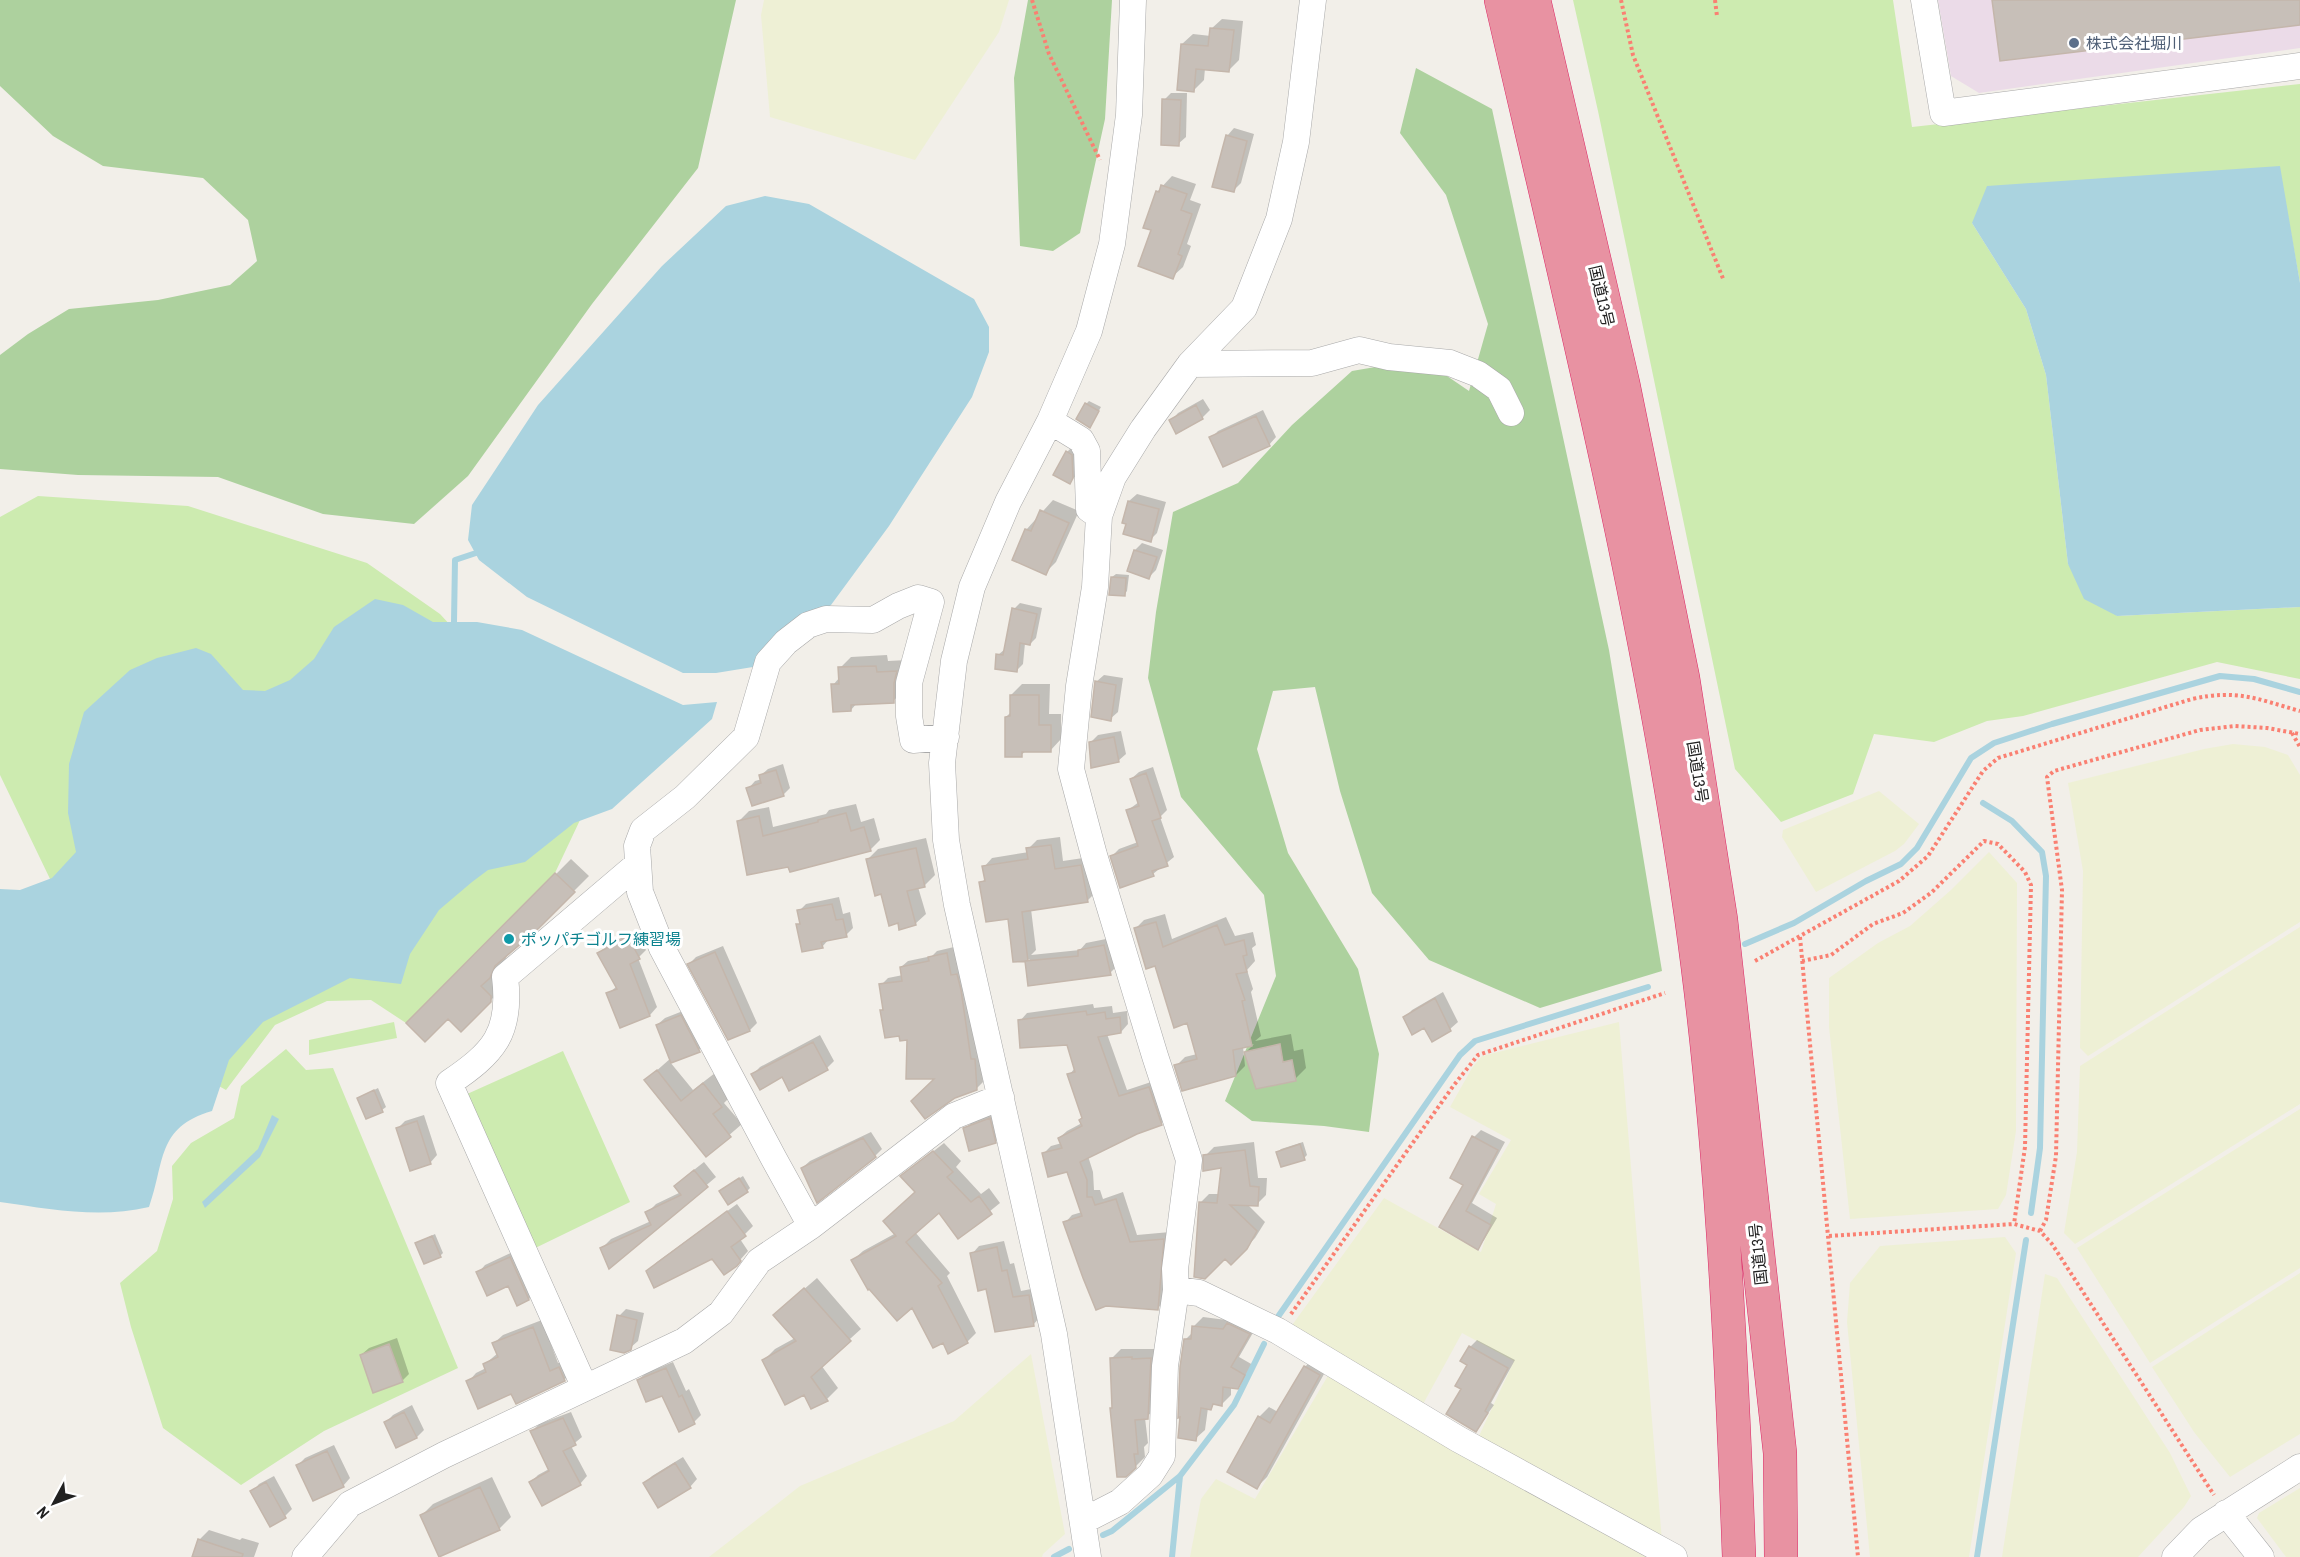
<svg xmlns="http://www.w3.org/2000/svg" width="2300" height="1557" viewBox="0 0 2300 1557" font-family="'Archivo Narrow','Noto Sans JP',sans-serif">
<rect width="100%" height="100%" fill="#f2efe9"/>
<path fill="#ebdbe8" d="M1938,0H2300V48L1979,93L1951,76Z"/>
<path fill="#eef0d5" d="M764,0H1009L999,32L915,160L770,117L761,15Z
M2233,744L2265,747L2288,755L2300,775V922L2088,1056L2080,1048L2083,871L2068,783L2204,749Z
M1879,791L1919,824L1904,844L1895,851L1816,892L1782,837L1783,830Z
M1989,852L2017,883L2016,1131L2006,1195L1998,1209L1850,1219L1829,1027V978L1878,943L1910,926L1951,890Z
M2300,927V1104L2075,1244L2064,1233L2077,1152L2080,1066Z
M1619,1022L1662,1541L1479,1436L1514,1361L1462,1333L1422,1406L1290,1328L1384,1198L1481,1252L1496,1204L1479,1194L1511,1140L1450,1107L1472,1068L1482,1056Z
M2300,1109V1268L2150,1363L2077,1248Z
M2005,1237L2016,1253L1969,1557H1870L1847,1322L1850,1283L1880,1246Z
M2300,1273V1434L2230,1477L2194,1432L2152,1367Z
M2045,1274L2057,1278L2170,1453L2191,1496L2184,1507L2138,1557H2002Z
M1031,1354L1065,1534L1043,1554L1042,1557H709L800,1486L954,1421Z
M1329,1374L1649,1557H1190L1201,1499L1216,1479L1255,1499Z
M2300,1488V1557H2286L2257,1518L2259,1513Z"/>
<path fill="#cdebb0" d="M1573,0H1893L1912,127L2300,84V283L2279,167L1972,223L2026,309L2046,375L2068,564L2117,616L2300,607V679L2217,662L2023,716L1987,721L1934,742L1874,734L1853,794L1781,822L1735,769L1598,111Z
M38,496L188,506L367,563L440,614L597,784L555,873L406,1023L371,1000L327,1001L275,1025L226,1090L188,1069L77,935L0,775V517Z
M394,1022L397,1038L309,1055V1040Z
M286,1049L306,1070L333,1068L458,1368L324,1431L241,1485L163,1428L131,1327L120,1283L157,1251L173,1199L172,1166L191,1143L234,1118L241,1086Z
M563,1051L630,1202L525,1253L456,1099Z"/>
<path fill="#add19e" d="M0,0H736L698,168L592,304L468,476L414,524L323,514L218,477L78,475L0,469V355L28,334L69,309L158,300L230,285L257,261L248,220L203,178L103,166L53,136L0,86Z
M1028,0H1112L1105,119L1080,233L1053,251L1020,246L1014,78Z
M1416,68L1492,109L1609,650L1662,971L1540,1008L1429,960L1372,893L1340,791L1315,687L1273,691L1257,749L1288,853L1358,969L1379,1054L1369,1132L1324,1126L1252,1121L1225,1101L1276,976L1264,895L1181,797L1148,678L1156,612L1173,512L1238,483L1292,425L1352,371L1422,359L1469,391L1488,324L1446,195L1400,133Z"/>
<path fill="#aad3df" d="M2280,166L2300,283V607L2117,616L2084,599L2068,564L2046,375L2026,309L1972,223L1987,186Z
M765,196L809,204L974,299L989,327V352L972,397L889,526L831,605L793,634L759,666L716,673H683L527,597L479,560L468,540L472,505L538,405L662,266L726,206Z
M375,599L403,605L433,622H477L522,630L683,705L717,702L712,719L612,809L574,823L525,862L488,870L472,882L439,910L410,954L401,984L350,978L263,1022L229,1060L212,1111C156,1127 165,1163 149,1207C99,1219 50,1209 0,1202V889L20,890L52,878L76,852L68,813L69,764L84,712L130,670L157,658L196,648L211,654L243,690L265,691L290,680L314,659L334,627Z
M272,1115L279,1119L260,1157L205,1208L202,1202L258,1149Z"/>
<path fill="#0003" d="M1222,19L1243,21L1239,60L1229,70L1205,68L1204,80L1194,90L1182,44L1193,34L1211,36V29Z
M1171,93H1187L1186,137L1178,144L1164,100Z
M1234,128L1254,134L1241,183L1233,191L1227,136Z
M1172,176L1196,184L1190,200L1201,204L1187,244L1191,246L1183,267L1172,277L1153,230L1157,192Z
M1203,399L1210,410L1202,418L1177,432L1171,421L1178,413Z
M1089,401L1101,407L1090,426L1086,404Z
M1263,410L1276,437L1269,445L1211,438L1218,431Z
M1074,445L1077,475L1069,482L1067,452Z
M1137,494L1166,502L1157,533L1150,540L1129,501Z
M1053,500L1079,511L1056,562L1045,573L1026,530Z
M1142,543L1163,550L1156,570L1149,577L1135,550Z
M1116,574L1129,575L1127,591L1124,595L1112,577Z
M1020,603L1042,608L1036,638L1030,644L1025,643L1023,664L1017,670L998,655L1005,649L1014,609Z
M887,655L888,661L907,660L905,690L893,701L857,703L851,710L833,685L840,677V668L851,657Z
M1104,675L1123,678L1118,712L1110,719L1096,682Z
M1022,684H1050L1049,714H1061V739L1050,751H1026L1021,755L1006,717L1011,712V695Z
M1121,731L1126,754L1118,761L1090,743L1098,735Z
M783,764L790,788L783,795L748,789L755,781L762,779L760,776L768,769Z
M1153,767L1167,810L1160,817L1174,857L1153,874L1112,856L1119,849L1138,842L1128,810L1139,802L1131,779L1139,772Z
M856,804L861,822L874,818L880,840L870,850L790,866L739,821L749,811L769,807L773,827L826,814L829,810Z
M1060,837L1063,861L1090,857L1096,892L1087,901L1031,909L1036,950L1031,955L1080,950L1086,943L1111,938L1117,966L1110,973L1027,962L1030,959L1014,961L1010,917L981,883L986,878L984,867L992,858L1029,852L1028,849L1037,840Z
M926,838L935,875L924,886L918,887L926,914L915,924L882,892L868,859L878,849Z
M571,859L589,876L538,927L508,953L505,961L506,985L461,1030L448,1017L408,1023Z
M839,897L843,914L850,912L853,928L846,935L829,939L822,947L798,925L801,922L799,911L806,904Z
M1165,914L1172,939L1226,917L1235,936L1253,932L1256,945L1252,948L1255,961L1247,970L1253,989L1251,992L1261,1036L1255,1041L1291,1034L1294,1051L1303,1049L1306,1068L1295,1079L1246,1052L1254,1044L1243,1047L1245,1066L1236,1075L1176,1066L1185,1057L1197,1054L1188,1021L1135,929L1144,920Z
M636,930L646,950L638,958L657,1007L650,1015L621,1026L608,994L617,986L599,953L606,946Z
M723,946L757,1023L750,1030L729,1038L689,964L696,957Z
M954,947L958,969L964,968L977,1053H981L983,1082L976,1089L938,1078L908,1038L882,1011L884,1008L881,985L888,978L903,975L901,967L908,961L932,956L937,951Z
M1443,992L1458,1022L1450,1029L1433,1040L1425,1026L1405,1018L1412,1010Z
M1093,1004L1094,1008L1112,1006L1113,1013L1127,1011L1128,1024L1121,1032L1107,1034L1127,1090L1157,1080L1168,1116L1161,1124L1137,1133L1088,1156L1093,1172L1094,1190H1100L1103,1199L1123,1192L1137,1235L1170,1232L1165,1301L1157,1309L1065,1223L1072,1215L1082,1212L1068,1171L1044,1153L1051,1146L1062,1143L1059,1138L1067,1131L1082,1123L1084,1117L1069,1075L1075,1068L1068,1043L1020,1021L1027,1013Z
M688,1009L706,1043L699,1050L670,1062L693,1090L715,1073L732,1095L724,1103L742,1124L706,1155L646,1080L671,1058L657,1025L665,1018Z
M820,1035L834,1061L827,1068L790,1089L782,1075L753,1074L760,1067Z
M378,1088L386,1107L382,1110L359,1098Z
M997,1112L1002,1135L995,1142L965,1129L972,1122Z
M424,1115L437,1155L430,1163L398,1128L405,1121Z
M1481,1130L1505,1142L1472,1203L1497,1218L1484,1240L1477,1248L1441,1227L1465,1184L1474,1137Z
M871,1132L882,1149L875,1156L802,1168L810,1161Z
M1254,1142L1258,1178H1267L1266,1195L1257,1204H1247L1265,1222L1255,1238L1231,1263L1200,1203L1209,1194H1219L1223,1167L1205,1156L1214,1147Z
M1303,1142L1307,1155L1304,1158L1278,1152L1281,1149Z
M944,1143L961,1161L956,1167L981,1194L989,1188L1000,1203L958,1237L939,1211L915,1232L950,1273L947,1276L976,1333L967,1342L943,1341L913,1306L853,1260L863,1251L896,1233L917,1192L902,1176Z
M704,1162L716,1177L610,1267L602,1248L611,1239L651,1221L647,1213L656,1204L681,1192L685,1177Z
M743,1176L750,1188L747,1191L724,1188Z
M737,1204L753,1226L740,1239L748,1251L740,1260L712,1257L648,1271L657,1262Z
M435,1234L443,1253L440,1256L417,1243Z
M1004,1241L1010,1264L1014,1263L1021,1291L1036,1288L1040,1317L1033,1325L987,1287L972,1254L979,1246Z
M517,1250L536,1292L529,1299L518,1304L509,1284L478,1273L485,1265Z
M817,1278L861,1329L821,1365L838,1388L827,1399L805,1393L764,1360L775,1349L795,1338L787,1304Z
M626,1309L644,1313L638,1341L630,1348L619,1316Z
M1203,1317L1258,1324L1239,1357L1253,1365L1247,1378L1237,1388L1231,1387V1395L1222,1404L1216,1403L1208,1408L1205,1430L1195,1439L1185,1340L1193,1332V1327Z
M542,1320L558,1363L568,1359L573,1371L564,1380L517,1402L512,1392L468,1382L476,1373L486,1368L485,1364L498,1353L494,1343L503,1335Z
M397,1338L409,1374L402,1381L361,1355L369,1348Z
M1477,1340L1515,1360L1491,1403L1494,1405L1476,1430L1469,1364L1470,1347Z
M1121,1349H1160L1157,1408L1145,1418L1148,1443L1144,1447L1145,1457L1135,1467L1111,1359Z
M1315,1356L1329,1365L1267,1477L1257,1487L1259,1417L1269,1407L1278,1412L1305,1367Z
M673,1362L686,1391L689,1389L701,1415L694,1422L662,1394L638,1380L646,1373Z
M412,1405L424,1430L417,1437L397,1446L386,1422L393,1415Z
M571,1412L582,1437L571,1446L587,1476L580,1484L531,1482L538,1475L549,1469L532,1431L539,1424Z
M334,1445L350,1478L343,1486L298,1465L305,1458Z
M683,1457L697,1479L690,1487L659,1506L645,1483L652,1476Z
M274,1476L292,1509L285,1516L271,1525L252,1492L259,1484Z
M492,1477L511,1517L499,1529L421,1516L433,1504Z
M209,1530L240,1540L242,1538L259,1543L254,1557H193L199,1540Z"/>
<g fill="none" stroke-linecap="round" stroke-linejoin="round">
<path stroke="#aad3df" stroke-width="6" d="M454,622L455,560L476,553
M1983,803L2012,821L2042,852L2046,876L2040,1148L2031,1213
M1745,944L1794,923L1866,881L1901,864L1917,848L1971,758L1994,743L2052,724L2220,676L2254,679L2300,692
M1275,1321L1460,1055L1475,1041L1648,987
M1103,1535L1112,1531L1180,1476L1234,1405L1264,1344
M1054,1557L1069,1549
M1172,1557L1180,1476
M1977,1557L2026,1240"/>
</g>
<path fill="#c7bfb8" stroke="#c4b6ab" stroke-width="1.5" d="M1992,0H2300V25L2000,61Z
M1210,28L1234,30L1229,72L1196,69L1194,92L1177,90L1181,44L1208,46Z
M1162,99L1181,100L1179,146L1161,145Z
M1226,135L1247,141L1234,192L1212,187Z
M1161,185L1187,194L1181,210L1192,214L1178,254L1182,256L1173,279L1138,266L1151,230L1143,228L1156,191L1159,192Z
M1085,403L1099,411L1090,428L1076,419Z
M1196,405L1203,419L1176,434L1169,420Z
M1256,416L1270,446L1223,467L1209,437Z
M1066,451L1072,455L1073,478L1070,484L1053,475Z
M1128,501L1159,509L1151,542L1123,534L1126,524L1122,523Z
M1040,510L1069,523L1046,575L1012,560L1025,529L1031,531Z
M1134,550L1157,557L1149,579L1127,571Z
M1111,577L1126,578L1125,596L1109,595Z
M1012,608L1037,614L1030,645L1020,643L1017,672L995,669L996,654L1003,655Z
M876,666L877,672L897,671L894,683V703L851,705V711L833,712L831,684H839L838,667Z
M1095,681L1116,685L1111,721L1091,717Z
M1010,695H1039V725H1051V752H1022V757H1005V717L1010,716Z
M1114,737L1119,762L1091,768L1089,742Z
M776,770L784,796L752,806L746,788L761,783L759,775Z
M1146,773L1161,818L1152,821L1168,866L1152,871L1154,876L1120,888L1110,856L1138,846L1126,810L1139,806L1130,779Z
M846,813L851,831L864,827L871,851L790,872L788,867L747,875L737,821L759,816L763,836L818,822V820Z
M1051,845L1055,869L1081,865L1088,902L1022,912L1028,961L1013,962L1008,919L986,922L979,882L985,881L982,866L1028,859L1026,848Z
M916,848L925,887L907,891L916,925L899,930L898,923L889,926L881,894L875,896L866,859Z
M555,873L575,892L539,928L495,966L490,978L481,986L491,996V1002L461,1032L448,1019L425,1042L406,1023Z
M832,904L836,920L843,919L847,937L821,942L823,948L802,952L796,924H800L797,910Z
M1156,922L1163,947L1217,925L1225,945L1244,940L1247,955L1243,956L1247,972L1236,974L1245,1000L1242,1001L1252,1046L1233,1050L1236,1076L1182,1091L1174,1065L1197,1059L1187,1023L1174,1028L1155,966L1146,969L1134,928Z
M628,937L640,959L630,964L650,1016L620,1028L606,993L617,989L597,953Z
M1104,945L1111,975L1028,986L1025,961L1078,956V950Z
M715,952L750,1031L728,1040L687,964Z
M947,953L951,975L957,974L961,990L971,1059H975L977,1090L955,1098L925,1119L911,1101L934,1079H906L907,1040L900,1041L899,1036L885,1038L880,1010H883L879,984L902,981L900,967L929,961L928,957Z
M1435,998L1451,1031L1432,1042L1424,1028L1412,1035L1403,1017Z
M1086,1011L1087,1015L1105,1012L1106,1019L1120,1017L1121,1033L1098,1037L1119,1096L1149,1087L1162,1125L1137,1134L1080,1162L1087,1180V1197H1092L1095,1205L1116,1199L1130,1242L1164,1239L1158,1310L1106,1306L1096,1310L1083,1278L1063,1222L1082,1216L1067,1172L1048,1177L1042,1153L1062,1148L1058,1138L1082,1126L1079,1120L1082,1118L1067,1074L1075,1072L1067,1045L1020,1048L1018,1020Z
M681,1015L700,1052L671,1063L656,1025Z
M813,1042L828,1070L789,1091L782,1077L760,1090L751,1074Z
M1280,1044L1283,1062L1292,1060L1296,1081L1256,1089L1244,1052Z
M657,1070L681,1101L703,1083L722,1107L713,1114L731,1137L706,1157L644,1080Z
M374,1090L383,1112L366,1119L357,1098Z
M990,1118L996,1143L969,1151L963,1128Z
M417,1121L431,1164L410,1171L396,1128Z
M1472,1136L1498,1150L1466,1211L1491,1225L1478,1250L1439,1227L1463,1185L1450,1178Z
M863,1138L876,1157L817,1203L801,1168Z
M1300,1144L1305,1160L1281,1167L1276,1152Z
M1245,1150L1250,1186L1259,1187L1258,1206L1230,1205L1257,1231L1247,1249L1231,1265L1225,1259L1205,1279L1194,1277L1199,1202L1217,1203L1221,1168L1203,1171V1155Z
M933,1151L953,1172L947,1177L971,1202L979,1196L992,1214L958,1239L939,1213L906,1242L942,1283L938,1286L968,1343L948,1354L943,1343L933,1348L912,1308L897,1321L869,1289L868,1290L851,1260L896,1236L883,1221L915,1192L900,1176Z
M694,1170L708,1187L609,1269L600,1248L651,1225L645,1212L681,1195L674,1186Z
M739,1178L748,1192L728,1205L719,1191Z
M727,1211L746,1236L731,1247L741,1261L737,1266L724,1275L712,1259L654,1288L646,1271Z
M432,1236L441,1257L424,1264L415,1243Z
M997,1247L1002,1271L1007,1270L1013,1297L1029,1295L1034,1326L995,1332L986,1289L978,1291L970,1253Z
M510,1257L529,1300L517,1306L508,1286L487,1296L476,1272Z
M804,1288L851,1341L811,1377L828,1401L811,1409L804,1395L785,1405L762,1360L796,1341L773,1315Z
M617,1315L637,1320L631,1350L624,1353L610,1350Z
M1227,1323L1250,1334L1231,1367L1245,1375L1238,1389L1223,1387L1222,1406L1213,1404L1211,1410L1201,1408L1196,1441L1178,1438L1180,1417L1178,1418L1180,1367L1184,1339H1191L1192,1326L1223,1329Z
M533,1327L550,1371L559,1367L565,1381L516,1404L511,1394L478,1409L466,1381L486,1372L483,1364L498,1357L492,1343Z
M389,1344L403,1382L373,1393L360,1355Z
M1469,1346L1508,1368L1485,1411L1488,1413L1476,1432L1446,1414L1461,1389L1455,1386L1467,1365L1460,1361Z
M1132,1357V1359L1151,1358L1148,1419L1135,1420L1138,1454H1134L1136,1468L1126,1477H1117L1110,1408H1112L1110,1358Z
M1304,1366L1320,1375L1257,1489L1227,1472L1258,1416L1270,1423Z
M666,1368L679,1397L682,1395L695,1424L679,1432L662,1396L646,1402L637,1380Z
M404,1412L417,1438L396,1448L384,1422Z
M563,1418L576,1445L563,1451L581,1485L542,1506L529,1482L549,1471L530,1431Z
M327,1451L344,1487L313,1501L296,1465Z
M675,1463L691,1488L658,1508L643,1483Z
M266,1482L286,1518L270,1527L250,1491Z
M480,1487L500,1530L439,1557L420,1515Z
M198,1539L243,1554L242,1557H192Z"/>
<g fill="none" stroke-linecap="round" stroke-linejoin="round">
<g stroke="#a9a9a9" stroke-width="27">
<path id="minor" d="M1924,0L1943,113L2300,66
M1190,364L1312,363L1359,350L1389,357L1450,363L1478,374L1499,389L1511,413
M1050,421L1081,440L1087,451L1089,509L1099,516
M811,1226L774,1159L662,948L640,892L637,846L643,830L685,797L746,737L768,662L786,642L808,625L826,619L873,620L898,606L918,598L931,602L909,683V716L913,740L946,737
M1176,1290L1175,1269L1189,1160L1155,1056L1094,855L1071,769L1079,686L1095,587L1099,516L1113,477L1143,429L1190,364L1244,308L1279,219L1296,142L1313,0
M585,1388L449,1083C493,1053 512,1034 505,977L638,864
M2226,1513L2261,1557
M1083,1521L1120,1502L1150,1475L1162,1456L1165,1366L1176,1290L1199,1293L1278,1331L1458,1439L1674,1557
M305,1557L350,1504L444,1455L684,1341L721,1313L759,1261L811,1226L954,1116L1001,1097
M1088,1557L1054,1334L957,905L946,840L942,763L954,661L972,587L1008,502L1050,421L1089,331L1112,244L1129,115L1133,0
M2175,1557L2201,1530L2300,1467"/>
</g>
<g stroke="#dc2a67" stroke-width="34">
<path id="highway" d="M1501,0C1571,304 1647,608 1691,916C1721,1129 1731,1343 1739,1557
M1534,0L1623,383L1683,678L1721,920L1780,1453L1781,1557"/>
</g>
<path stroke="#fa8072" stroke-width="4" stroke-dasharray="3 3" stroke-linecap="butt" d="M1032,0L1049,54L1100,160
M1621,0L1633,55L1724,281
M1715,0L1717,16
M2292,733L2300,747
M1800,937L1858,1557
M1755,961L1899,881L1928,856L1983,771L1998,758L2192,699C2238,689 2257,699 2300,711
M1802,961L1831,955L1873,924L1903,913L1932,892L1984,841L1998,844L2025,872L2031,885L2025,1147L2014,1224
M2040,1231L2046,1220L2056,1156L2062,890L2047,777L2054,771L2200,730L2235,726L2267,728L2300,734
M1829,1236L2014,1224L2040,1231L2052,1244L2214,1495
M1291,1314L1454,1085L1478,1055L1665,993"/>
<use href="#minor" stroke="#fff" stroke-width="26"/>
<use href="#highway" stroke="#e892a2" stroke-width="33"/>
</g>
<circle fill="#5c6f8a" stroke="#fff" stroke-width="2" cx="2074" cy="43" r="6"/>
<circle fill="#0f9aa8" stroke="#fff" stroke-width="2" cx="509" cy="939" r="6"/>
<g text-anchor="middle" stroke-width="6" stroke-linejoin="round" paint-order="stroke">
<g font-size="16" fill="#4e5e75" stroke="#fff" text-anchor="start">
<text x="2086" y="49">株式会社堀川</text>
</g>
<g font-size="16" fill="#222" stroke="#fff">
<text transform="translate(1602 296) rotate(77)" y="6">国道13号</text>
<text transform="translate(1698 772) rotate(81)" y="6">国道13号</text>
<text transform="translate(1758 1254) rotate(-96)" y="6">国道13号</text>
</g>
<g font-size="16" fill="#0d838f" stroke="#fff" text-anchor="start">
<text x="521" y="945">ポッパチゴルフ練習場</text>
</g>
</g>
<g transform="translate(54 1503) rotate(229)" stroke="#ffffff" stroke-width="4.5" paint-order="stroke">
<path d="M0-4.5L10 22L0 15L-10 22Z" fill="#222222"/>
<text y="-9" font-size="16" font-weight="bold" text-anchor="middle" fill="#222222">N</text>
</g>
</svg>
